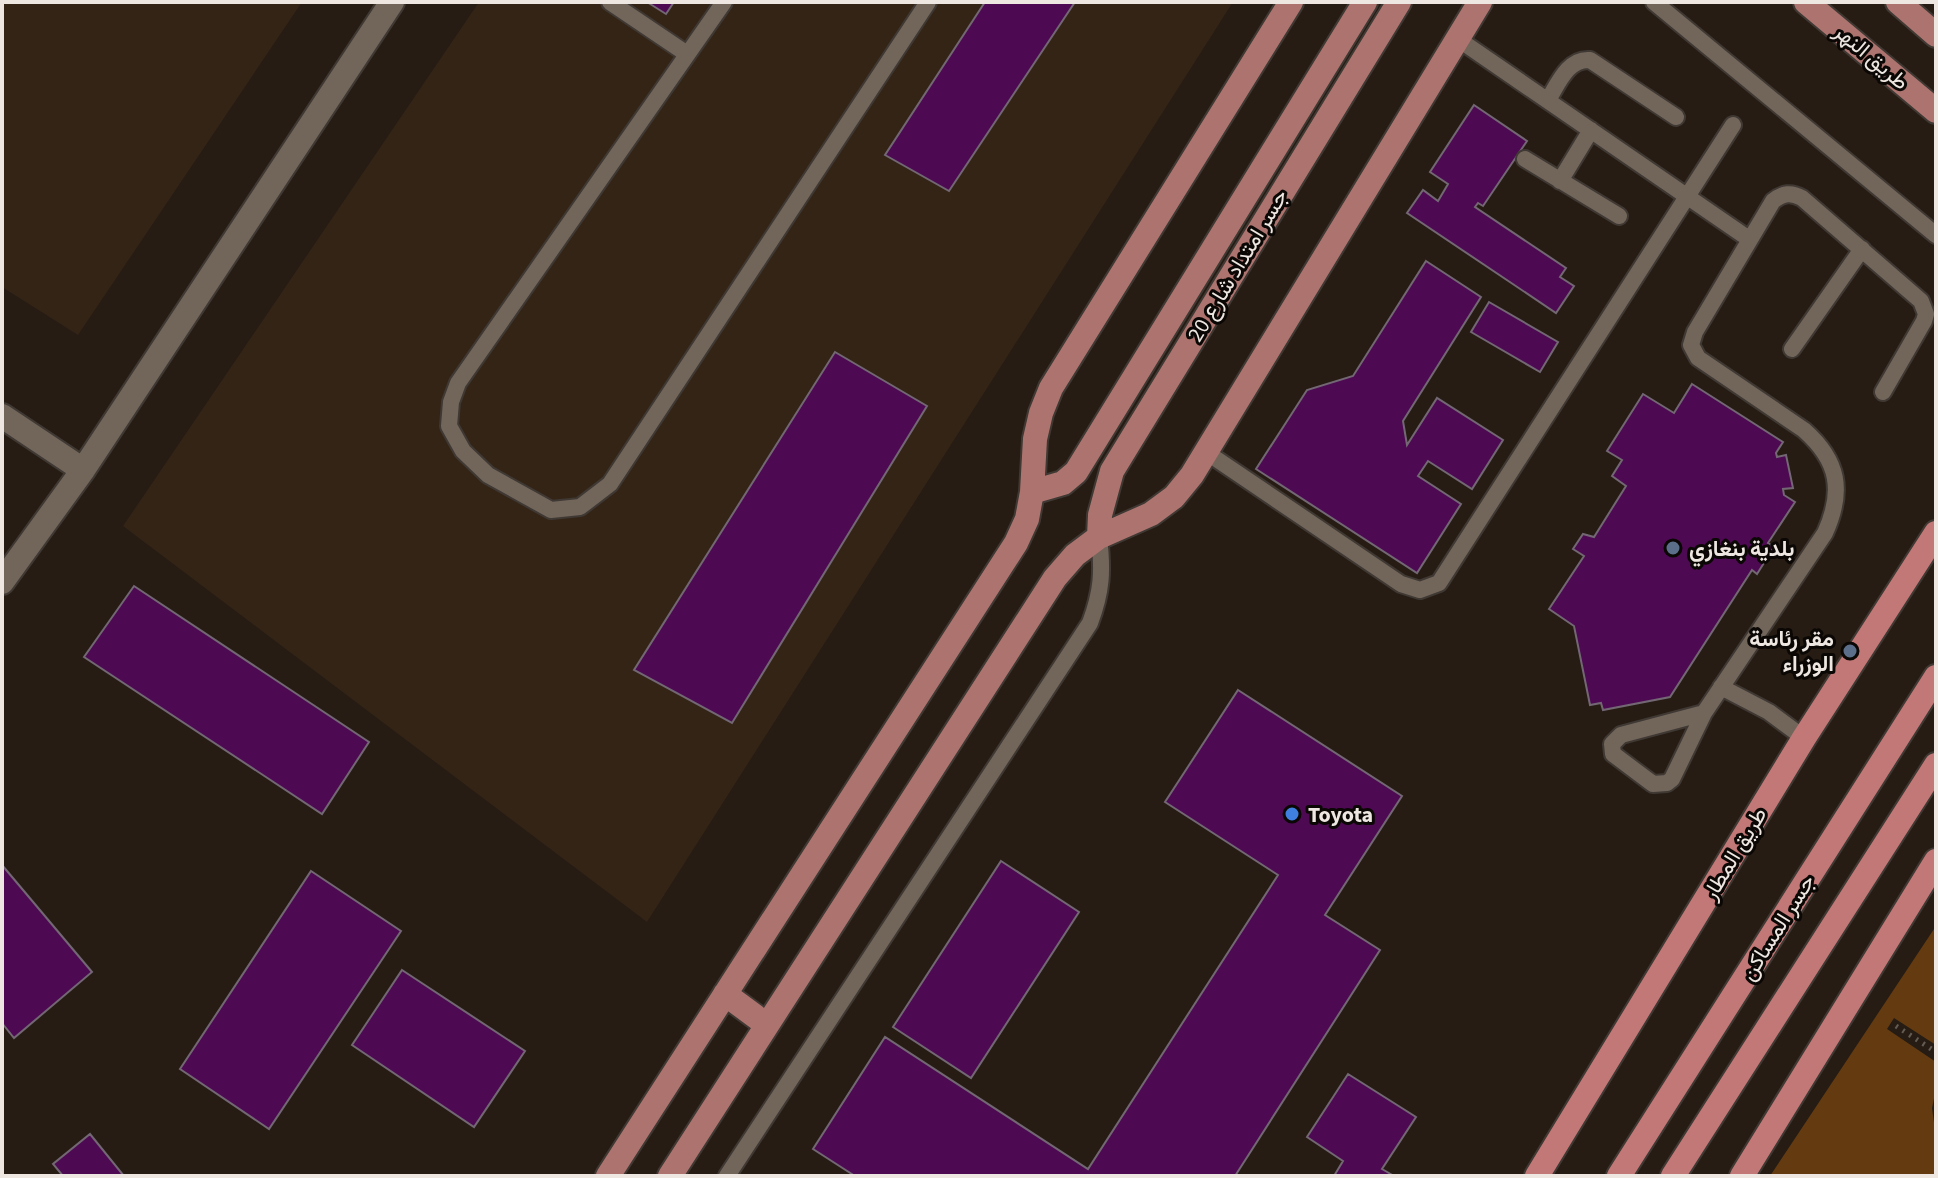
<svg xmlns="http://www.w3.org/2000/svg" width="1938" height="1178" viewBox="0 0 1938 1178" font-family="'Source Sans 3',Vazirmatn,sans-serif">
<rect width="100%" height="100%" fill="#261c13"/>
<path fill="#332416" d="M2,2H302L78,335L2,287Z
M479,2H1233L647,922L123,526Z"/>
<path fill="#643b11" d="M1936,926V1045L1894,1018L1887,1029L1936,1062V1089L1932,1108L1936,1137V1176H1770Z"/>
<path fill="#4d0a53" stroke="#726773" stroke-width="2" d="M647,2H674L666,14Z
M985,2H1075L949,191L885,155Z
M1474,105L1527,141L1483,206L1478,203L1475,207L1566,268L1560,277L1574,286L1556,313L1407,213L1423,190L1438,201L1448,184L1430,172Z
M1426,261L1481,297L1403,421L1407,445L1437,398L1503,440L1472,489L1428,461L1418,476L1461,504L1417,573L1256,469L1307,390L1353,376Z
M1489,302L1558,342L1540,372L1471,332Z
M835,352L927,406L732,723L634,670Z
M1692,384L1783,442L1776,453L1777,457L1786,455L1793,488L1783,489L1784,495L1795,502L1768,543L1774,547L1757,574L1752,570L1670,697L1603,710L1601,703L1590,705L1574,626L1549,609L1584,556L1573,549L1583,534L1594,537L1626,486L1612,476L1622,460L1607,451L1643,394L1674,413Z
M134,586L369,742L322,814L84,657Z
M1238,690L1402,796L1325,915L1380,950L1235,1176H855L813,1149L885,1037L1088,1169L1278,875L1165,802Z
M1001,861L1079,912L971,1078L893,1027Z
M2,865L92,972L14,1038L2,1023Z
M311,871L401,931L269,1129L180,1069Z
M402,970L525,1051L474,1127L352,1045Z
M1348,1074L1416,1117L1382,1169L1394,1176H1334L1343,1161L1307,1137Z
M90,1134L124,1176H63L53,1164Z"/>
<g fill="none" stroke-linecap="round" stroke-linejoin="round">
<g stroke="#3f3833" stroke-width="20">
<path id="service" d="M610,2L687,54
M724,2L458,383L451,402L449,426L463,451L488,475L551,510L580,507L610,484L928,2
M1654,2L1936,235
M1458,39L1749,239
M1548,100C1558,84 1568,58 1590,60L1676,117
M1525,159L1619,216
M1560,181L1591,130
M1792,349L1862,249
M1206,452L1401,584L1420,590L1439,583L1733,125
M1721,687L1769,712L1804,738
M1704,713L1621,735L1612,744L1613,754L1653,784L1667,783L1672,779L1704,713L1825,533C1844,491 1839,461 1804,430L1698,358L1691,345L1695,332L1773,201C1783,193 1791,192 1802,198L1921,301L1926,314L1924,321L1883,392
M727,1176L1090,623C1102,591 1103,571 1099,537"/>
</g>
<g stroke="#3f3833" stroke-width="28">
<path id="minor" d="M2,416L83,470
M2,582L83,470L392,2"/>
</g>
<g stroke="#3f3833" stroke-width="28">
<path id="primary" d="M1806,2L1936,111
M1898,2L1936,35
M1032,492L1063,483L1076,472L1365,2
M1099,537L1100,515L1112,471L1399,2
M725,994L767,1025
M608,1176L1016,543L1027,519L1032,492L1035,439L1041,413L1051,388L1291,2
M670,1176L1055,578L1075,555L1099,537L1151,514L1174,497L1192,475L1480,2"/>
</g>
<g stroke="#3f3833" stroke-width="28">
<path id="trunk" d="M1537,1176L1804,738L1936,533
M1619,1176L1936,677
M1673,1176L1936,765
M1742,1176L1936,861"/>
</g>
<path stroke="#645b53" stroke-width="5" stroke-dasharray="2 6" stroke-linecap="butt" d="M1896,1026L1936,1052"/>
<use href="#service" stroke="#72665b" stroke-width="16"/>
<use href="#minor" stroke="#72665b" stroke-width="24"/>
<use href="#primary" stroke="#ad746f" stroke-width="24"/>
<use href="#trunk" stroke="#c17876" stroke-width="24"/>
</g>
<g fill="#5c6f8a" stroke="#0b0705" stroke-width="3">
<circle cx="1673" cy="548" r="8"/>
<circle cx="1850" cy="651" r="8"/>
</g>
<circle fill="#3f7fe0" stroke="#0b0705" stroke-width="3" cx="1292" cy="814" r="8"/>
<g text-anchor="middle" stroke-width="6" stroke-linejoin="round" paint-order="stroke">
<g font-size="22" fill="#eee7e1" stroke="#0b0705">
<text transform="translate(1872 56) rotate(40)" y="8">طريق النهر</text>
<text transform="translate(1237 265) rotate(-59)" y="8">جسر امتداد شارع 20</text>
<text transform="translate(1734 853) rotate(-59)" y="8">طريق المطار</text>
<text transform="translate(1777 927) rotate(-58)" y="8">جسر المساكن</text>
</g>
<g font-size="22" font-weight="bold" fill="#eee7e1" stroke="#0b0705" text-anchor="start">
<text x="1689" y="556">بلدية بنغازي</text>
<text x="1834" y="646" text-anchor="end">مقر رئاسة<tspan x="1834" dy="25">الوزراء</tspan></text>
<text x="1308" y="822">Toyota</text>
</g>
</g>
<rect width="1938" height="1178" fill="none" stroke="#eee7e1" stroke-width="8"/>
</svg>
